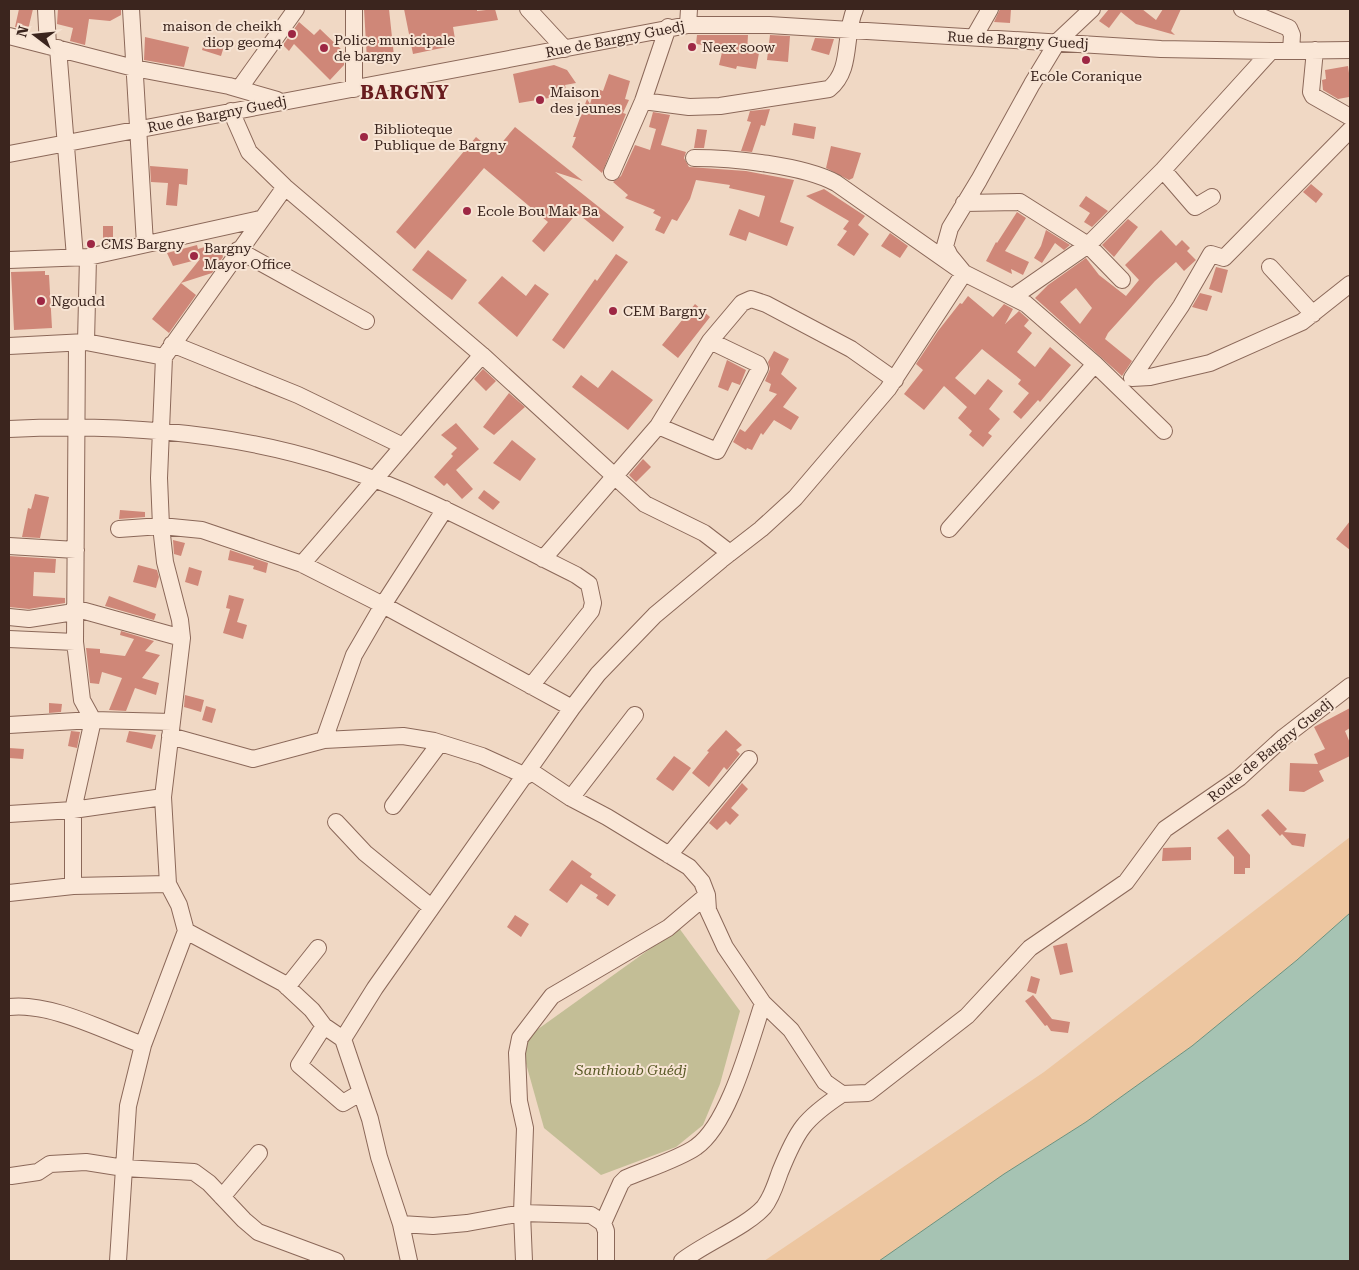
<svg xmlns="http://www.w3.org/2000/svg" width="1359" height="1270" viewBox="0 0 1359 1270" font-family="'Roboto Serif',serif">
<rect width="100%" height="100%" fill="#f0d8c4"/>
<path fill="#edc6a0" d="M1350,837V913L1297,960L1192,1046L1086,1122L1004,1174L879,1261H764L1044,1072Z"/>
<path fill="#c3be96" d="M679,928L740,1011L720,1084L703,1125L676,1147L601,1175L544,1128L520,1042Z"/>
<path fill="#a6c3b3" stroke="#6c927f" d="M1350,913V1261H879L1004,1174L1086,1122L1192,1046L1297,960Z"/>
<path fill="#cf8778" fill-rule="evenodd" d="M19,9H33L28,30L15,27Z
M58,9H121V15L110,21L89,19L85,45L70,41L73,28L57,24Z
M364,9H389L394,56L367,60Z
M404,9H477V11L495,9L498,20L453,27L456,45L413,54Z
M1000,9H1011L1010,23L994,22Z
M1109,9H1142L1156,20L1163,9H1181L1171,31L1175,35L1136,24L1121,12L1109,28L1099,21Z
M299,22L314,35L320,29L344,52V65L330,80L294,44L289,51L283,45Z
M697,35H748L747,51L759,53L756,69L737,66L736,69L719,65L723,48L696,44Z
M770,35L790,36L788,62L767,60Z
M145,37L189,47L184,67L144,60Z
M206,37L225,43L221,56L202,50Z
M815,38L834,39L829,55L811,50Z
M554,65L567,70L576,83L565,85L567,95L519,103L513,74Z
M1348,66L1350,80L1349,97L1338,99L1323,90L1322,80L1326,79L1325,70Z
M609,74L630,81L625,99L629,100L623,113L626,114L602,173L572,147L576,137H573L587,99L590,104L595,88L603,91Z
M770,109L765,126L761,125L752,152L741,151L751,122L747,121L750,111Z
M653,112L670,115L661,145L686,152L684,158L689,167L746,171L794,180L780,222L794,227L787,246L749,232L746,241L729,235L739,209L759,217L765,196L729,188L730,185L696,180L690,199L677,221L672,219L664,234L655,230L661,217L653,213L655,210L625,198L628,195L613,182L621,176L635,145L650,150L656,129L649,127Z
M794,123L816,127L814,139L792,135Z
M515,127L583,181L555,172L624,227L613,242L577,213L544,252L532,241L548,222L484,168L415,249L396,232L476,137L494,152Z
M697,129L707,130L704,148H694Z
M831,146L861,153L853,178L849,180L826,168Z
M150,166L188,169L187,185L179,184L177,206L166,205L168,183L151,182Z
M1311,184L1323,194L1316,203L1303,192Z
M824,189L865,216L858,225L869,234L854,256L837,245L847,231L843,229L849,221L806,196Z
M1086,196L1108,211L1092,227L1084,222L1090,213L1079,206Z
M1017,212L1026,218L1005,251L1029,262L1023,275L1011,269L1012,274L986,261L996,242L997,243Z
M1128,219L1138,227L1114,257L1102,245Z
M103,226H113V241H103Z
M1046,230L1070,245L1064,250L1055,243L1042,263L1034,258L1041,246Z
M1161,230L1176,246L1182,240L1190,248L1187,251L1196,260L1184,271L1176,262L1155,281L1108,333L1105,339L1132,361L1122,376L1035,298L1048,285L1086,258L1099,275L1126,296L1139,280L1125,265ZM1076,288L1092,308L1080,324L1060,302Z
M890,233L908,246L900,258L881,246Z
M197,245L198,249L208,246L227,251L222,253L223,257L212,273L181,283L196,295L169,333L152,319L200,259L173,266L167,253Z
M428,250L467,280L452,300L412,270Z
M616,254L628,262L564,349L552,340L595,279L597,281Z
M1216,267L1228,270L1222,293L1209,289Z
M45,271V275H49L52,328L14,330L11,272Z
M502,276L526,296L535,284L549,294L517,337L478,303Z
M1200,293L1212,296L1207,311L1192,307Z
M968,296L993,317L1004,304L1013,309L1005,324L1019,311L1029,320L1024,326L1032,333L1017,352L1035,367L1050,347L1071,365L1040,402L1038,400L1021,419L1013,412L1029,393L1018,384L1021,380L982,349L955,378L975,395L988,379L1003,391L989,409L1000,419L988,433L992,436L983,447L969,435L972,431L958,418L967,407L944,386L924,410L904,394L923,370L916,364L938,331L960,303L962,304Z
M695,304L710,317L678,358L662,345Z
M774,351L789,359L781,374L797,388L783,407L799,417L791,430L774,420L763,435L761,433L752,450L747,448L746,450L733,442L740,429L745,432L777,394L769,391L771,384L765,381L770,369L768,362Z
M727,360L746,370L740,385L732,382L728,391L718,387Z
M483,369L496,381L486,391L474,379Z
M612,370L653,400L628,430L572,387L581,375L598,388Z
M509,393L525,407L494,435L483,427Z
M456,423L479,449L456,470L473,489L462,499L447,483L444,486L434,477L453,456L451,454L457,448L441,435Z
M512,440L536,459L520,481L493,463Z
M643,459L651,467L636,482L629,475Z
M484,490L500,502L493,510L478,498Z
M35,494L49,497L40,538L22,537L28,508L31,509Z
M120,510L145,512V517L119,519Z
M1350,521V550L1336,539Z
M173,540L185,543L181,556L174,554Z
M230,550L268,563L266,573L253,569L254,566L228,560Z
M9,556L56,559L55,573L34,572L33,596L65,598V603L29,609L9,607Z
M138,565L157,570L159,577L156,588L133,582Z
M189,567L202,571L198,586L185,582Z
M229,595L244,599L237,622L247,625L243,639L223,633L230,609L226,608Z
M109,596L156,614L154,620L105,606Z
M121,631L154,641L145,651L160,655L142,678L159,683L156,695L135,688L126,711L109,710L122,678L102,672L99,684L90,683L86,648L100,649V653L125,656L134,639L120,635Z
M185,695L204,700L201,712L184,707Z
M49,703L62,704L61,712L49,713Z
M206,706L216,709L212,723L202,720Z
M1350,708V728L1345,731L1350,743V756L1319,771L1324,781L1304,792L1289,791L1290,763L1318,764L1314,754L1325,749L1314,727Z
M726,730L742,745L736,750L740,754L727,770L724,767L709,787L692,773L709,752L707,751Z
M71,731L80,732L77,748L68,746Z
M129,731L156,735L152,749L126,742Z
M9,748L24,749L23,759L9,758Z
M674,756L691,768L673,791L656,779Z
M742,783L748,789L731,808L739,815L730,825L726,821L717,830L709,823Z
M1268,809L1287,829L1284,832L1306,834L1304,847L1292,845L1282,834L1280,836L1261,815Z
M1228,829L1250,855V868H1245V874H1234V857L1217,838Z
M1191,847V860L1162,861L1163,848Z
M572,860L592,874L590,877L616,895L608,906L596,898L598,895L581,884L567,903L549,890Z
M515,915L529,924L521,937L507,927Z
M1067,943L1073,972L1060,975L1053,946Z
M1031,976L1040,979L1036,994L1027,991Z
M1033,995L1052,1019L1070,1022L1068,1033L1051,1031L1047,1025L1045,1026L1025,1001Z"/>
<g fill="none" stroke-linecap="round" stroke-linejoin="round">
<g stroke="#8b6859" stroke-width="18">
<path id="minor" d="M46,9L48,46
M131,9L145,244
M354,9V89
M528,9L565,49
M1242,9L1289,28L1292,35L1291,51
M688,25L689,9
M9,36L134,68L229,86L277,100
M974,37L990,9
M58,48L75,257
M1315,50L1311,92L1313,96L1350,117
M239,89L296,9
M643,101L689,107L720,106L829,89C853,70 843,36 855,9
M231,111L249,152L285,187L482,355L645,504L704,533L730,553
M9,154L688,25H769L1161,49L1271,51L1350,50
M694,158C732,158 803,165 836,183L964,273L1026,304L1095,364L1164,431
M1163,170L1195,207L1212,197
M612,172L643,101L668,27
M964,203L1020,202L1088,245L1122,280
M238,250L366,321
M88,257L86,342L164,357
M9,260L88,257L260,219
M1270,267L1313,314
M1013,297L1088,245L1163,170L1271,51
M172,344L298,395L401,445
M9,346L86,342
M1132,378L1181,306L1211,254L1224,258L1350,130
M1132,378L1150,377L1210,363L1302,322L1350,284
M658,426L717,451L760,368L758,364L710,341
M9,429C116,424 228,431 331,464C417,491 495,535 576,575L589,584L593,603L591,611L531,686
M119,529L161,526L202,530L302,564L383,605L572,708
M949,529L1095,364
M9,546L76,550
M543,559L658,426L710,341L742,303L751,299L766,304L851,349L895,380
M302,564C362,495 421,424 482,355
M74,608L182,638
M9,617L29,619L74,612
M9,639L75,642
M9,725L93,720L172,722
M170,736L253,759L324,740L403,736L434,741L482,756L526,776
M324,740L354,655L383,605L445,509
M529,770L571,798L607,817L689,867L702,882L707,895L708,910L725,947L763,1003L791,1030L825,1082L842,1094L868,1093L967,1016L1030,948L1126,882L1165,829L1239,778L1284,737L1350,686
M571,798L635,715
M393,806L440,743
M9,814L73,810L163,797
M336,822L365,853L431,907
M669,855L749,759
M73,886V810L93,720L82,700L75,642L77,343
M9,893L73,886L168,884
M186,931L283,983L312,1010L324,1026L343,1039
M287,987L318,948
M9,1007C50,1002 105,1031 143,1045
M324,1026L299,1065L343,1103L360,1093
M11,1176L38,1172L50,1164L86,1162L124,1168L194,1172L209,1183L244,1220L258,1232L336,1261
M222,1197L259,1153
M603,1223L621,1183L626,1178C645,1170 681,1158 696,1147C729,1124 750,1042 763,1003
M401,1224L433,1226L467,1223L522,1213L591,1215L603,1223L606,1231V1261
M118,1261L128,1106L143,1045L186,931L179,905L168,884L163,797L182,638L180,620L165,562L161,526L159,478L164,357L285,187
M409,1261L401,1224L379,1157L370,1119L343,1039L375,988L572,708L598,674L655,615L721,560L761,529L795,498L888,389L964,273L950,256L945,246L950,228L979,180L1032,84L1058,41L1092,9
M524,1261L522,1213L525,1128L519,1101L517,1053L520,1038L552,996L668,928L707,895
M682,1261C705,1243 746,1227 764,1207C772,1197 776,1183 780,1172C797,1130 804,1119 842,1094"/>
</g>
<use href="#minor" stroke="#fae7d7" stroke-width="16"/>
</g>
<g fill="#9d2744" stroke="#f7e4d4" stroke-width="2">
<circle cx="292" cy="34" r="5"/>
<circle cx="692" cy="47" r="5"/>
<circle cx="324" cy="48" r="5"/>
<circle cx="1086" cy="60" r="5"/>
<circle cx="540" cy="100" r="5"/>
<circle cx="364" cy="137" r="5"/>
<circle cx="467" cy="211" r="5"/>
<circle cx="91" cy="244" r="5"/>
<circle cx="194" cy="256" r="5"/>
<circle cx="41" cy="301" r="5"/>
<circle cx="613" cy="311" r="5"/>
</g>
<g text-anchor="middle" stroke-width="4" stroke-linejoin="round" paint-order="stroke">
<g font-size="14" fill="#3b251e" stroke="#f7e4d4" text-anchor="start">
<text x="282" y="31" text-anchor="end">maison de cheikh<tspan x="282" dy="16">diop geom4</tspan></text>
<text x="334" y="45">Police municipale<tspan x="334" dy="16">de bargny</tspan></text>
<text x="702" y="52">Neex soow</text>
<text x="1086" y="81" text-anchor="middle">Ecole Coranique</text>
<text x="550" y="97">Maison<tspan x="550" dy="16">des jeunes</tspan></text>
<text x="374" y="134">Biblioteque<tspan x="374" dy="16">Publique de Bargny</tspan></text>
<text x="477" y="216">Ecole Bou Mak Ba</text>
<text x="101" y="249">CMS Bargny</text>
<text x="204" y="253">Bargny<tspan x="204" dy="16">Mayor Office</tspan></text>
<text x="51" y="306">Ngoudd</text>
<text x="623" y="316">CEM Bargny</text>
</g>
<g font-size="14" fill="#3b251e" stroke="#f7e4d4">
<text transform="translate(615 39) rotate(-11)" y="5">Rue de Bargny Guedj</text>
<text transform="translate(1018 40) rotate(3)" y="5">Rue de Bargny Guedj</text>
<text transform="translate(217 114) rotate(-11)" y="5">Rue de Bargny Guedj</text>
<text transform="translate(1270 750) rotate(-39)" y="5">Route de Bargny Guedj</text>
</g>
<g font-size="14" font-style="italic" fill="#575824" stroke="#f7e4d4">
<text x="631" y="1075">Santhioub Guédj</text>
</g>
<g font-size="19" font-weight="bold" letter-spacing="1" fill="#691c1e" stroke="#f7e4d4">
<text x="405" y="99">BARGNY</text>
</g>
</g>
<rect width="1359" height="1270" fill="none" stroke="#3b251e" stroke-width="20"/>
<g transform="translate(35 35) rotate(286)" stroke="#f7e4d4" stroke-width="4" paint-order="stroke">
<path d="M0-4L9 19L0 12L-9 19Z" fill="#3b251e"/>
<text y="-8" font-size="14" font-weight="bold" text-anchor="middle" fill="#3b251e">N</text>
</g>
</svg>
